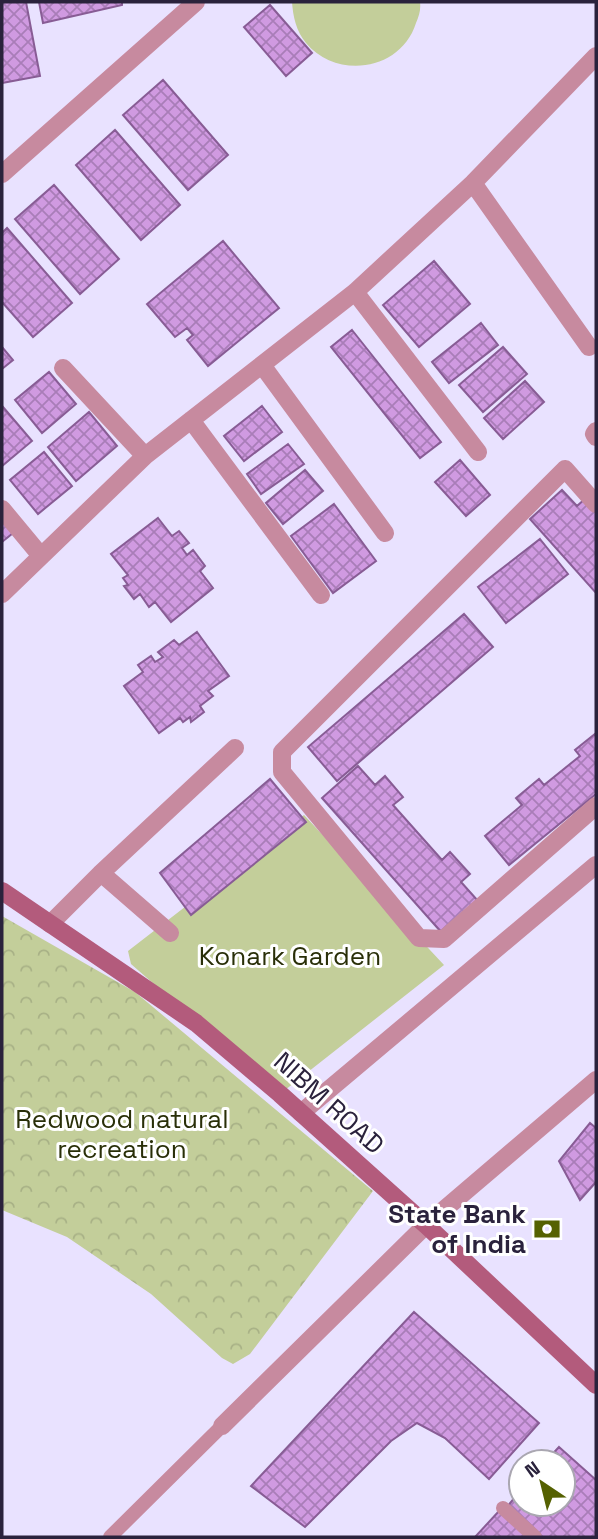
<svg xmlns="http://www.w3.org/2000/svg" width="598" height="1539" viewBox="0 0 598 1539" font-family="'Space Grotesk',sans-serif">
<defs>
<pattern id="forest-crowns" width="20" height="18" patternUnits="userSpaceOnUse" patternTransform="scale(1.75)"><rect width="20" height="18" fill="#c3ce9a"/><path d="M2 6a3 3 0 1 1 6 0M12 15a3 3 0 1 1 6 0" fill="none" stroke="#a8b186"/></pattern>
<pattern id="building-cross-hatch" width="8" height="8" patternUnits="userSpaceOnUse" patternTransform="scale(1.75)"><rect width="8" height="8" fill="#d09ae1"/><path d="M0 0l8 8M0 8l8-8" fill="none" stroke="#a97db8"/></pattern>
</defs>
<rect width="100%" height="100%" fill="#e9e2ff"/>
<path fill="url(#forest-crowns)" d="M2,916L135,992L373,1191L250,1354L233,1364L222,1358L151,1294L67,1237L2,1210Z"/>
<path fill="#c3ce9a" d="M292,2H420C421,10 419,16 416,23C401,71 337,80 306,43C296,31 293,16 292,2Z
M304,815L444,965L280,1094L131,964L128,951Z"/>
<path fill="url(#building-cross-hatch)" stroke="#885c95" stroke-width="2" d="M2,2H26L40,76L2,83Z
M39,2H122V5L43,23Z
M270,5L312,53L286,76L244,27Z
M163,80L228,155L188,190L123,115Z
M115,130L180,205L141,240L76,165Z
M54,185L119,259L80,294L15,219Z
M7,228L72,303L33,337L2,302V233Z
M223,241L279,308L208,366L187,340L193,335L187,328L175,337L147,304Z
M434,261L470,304L419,347L383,305Z
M481,323L498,345L449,383L432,362Z
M352,330L441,442L420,458L331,347Z
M2,347L13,360L2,369Z
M503,347L527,374L483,412L459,385Z
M49,372L76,404L42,433L15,400Z
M525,381L544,402L503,439L484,418Z
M262,406L282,432L244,461L224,436Z
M3,407L32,441L2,466V408Z
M89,412L117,446L76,481L48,447Z
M288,444L304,464L261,494L247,474Z
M44,452L72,486L38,514L10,480Z
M460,460L490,495L466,516L435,482Z
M305,470L323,491L283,524L266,503Z
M562,490L577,506L586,498L596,510V593L530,519Z
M334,504L376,561L333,593L291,536Z
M158,518L172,536L179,531L189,543L182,548L187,555L193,550L205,566L200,571L213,588L171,622L155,602L149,607L140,594L134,599L124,586L128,585L123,578L128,575L111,554Z
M2,519L13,533L2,542Z
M540,539L568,574L506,623L478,587Z
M464,614L493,647L337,781L308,747Z
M197,632L229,676L208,691L213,696L200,706L204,712L191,722L190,717L183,722L180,718L159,733L124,686L143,672L138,665L151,656L155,662L163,657L158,652L174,640L179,645Z
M596,733V794L509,865L485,836L522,805L516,798L539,779L544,785L580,756L575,750Z
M358,766L375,785L385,776L403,797L393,805L442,860L450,852L470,874L461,882L478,901L442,933L322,798Z
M270,779L306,822L191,915L160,873Z
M590,1123L596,1128V1182L580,1200L559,1161Z
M414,1312L539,1423L489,1479L445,1438L417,1423L391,1441L305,1527L251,1486Z
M559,1447L596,1480V1537H540L506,1508L521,1490V1504H563V1462H545Z
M500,1510L530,1537H475Z"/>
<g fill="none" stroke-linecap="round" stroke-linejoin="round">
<path stroke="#c78a9f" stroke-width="14" d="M503,1508L535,1537
M110,1537L222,1426"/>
<path stroke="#c78a9f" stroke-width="18" d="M2,174L196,2
M473,183L589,347
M355,292L478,452
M262,365L385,533
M63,368L145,456
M191,420L321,595
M596,431L594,434L596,437
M596,504L565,469L282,752V772L419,938L444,939L596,806
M2,509L41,556
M2,594L145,456L355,292L473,183L596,56
M101,873L170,933
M50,924L101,873L235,748
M301,1113L596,865
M222,1426L426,1225L596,1080"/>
<path stroke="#b35b7c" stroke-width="18" d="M2,891L196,1023L280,1094L426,1225L596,1385"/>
</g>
<defs>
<g id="bank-bare" transform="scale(2.1)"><path d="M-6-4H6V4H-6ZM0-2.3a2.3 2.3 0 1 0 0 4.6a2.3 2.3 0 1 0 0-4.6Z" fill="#556101" stroke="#fff" stroke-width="2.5" paint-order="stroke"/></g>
</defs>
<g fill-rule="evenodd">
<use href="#bank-bare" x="547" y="1229"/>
</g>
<g text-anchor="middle" stroke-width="6" stroke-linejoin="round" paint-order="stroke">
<g font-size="26" fill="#292f08" stroke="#fff">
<text x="290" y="965">Konark Garden</text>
<text x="122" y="1128">Redwood natural<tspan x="122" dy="30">recreation</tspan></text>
</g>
<g font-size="26" fill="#2a223c" stroke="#fff">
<text transform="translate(329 1103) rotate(42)" y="9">NIBM ROAD</text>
</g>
<g font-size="26" font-weight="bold" fill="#2a223c" stroke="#fff" text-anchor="end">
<text x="526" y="1223">State Bank<tspan x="526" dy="30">of India</tspan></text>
</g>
</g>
<rect width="598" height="1539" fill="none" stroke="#2a223c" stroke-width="7"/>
<g transform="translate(542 1483) rotate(325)"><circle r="33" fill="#ffffff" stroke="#aaa7b1" stroke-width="2"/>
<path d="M0-5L12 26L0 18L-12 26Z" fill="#556101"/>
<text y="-10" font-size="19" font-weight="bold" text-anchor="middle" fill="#2a223c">N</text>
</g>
</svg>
